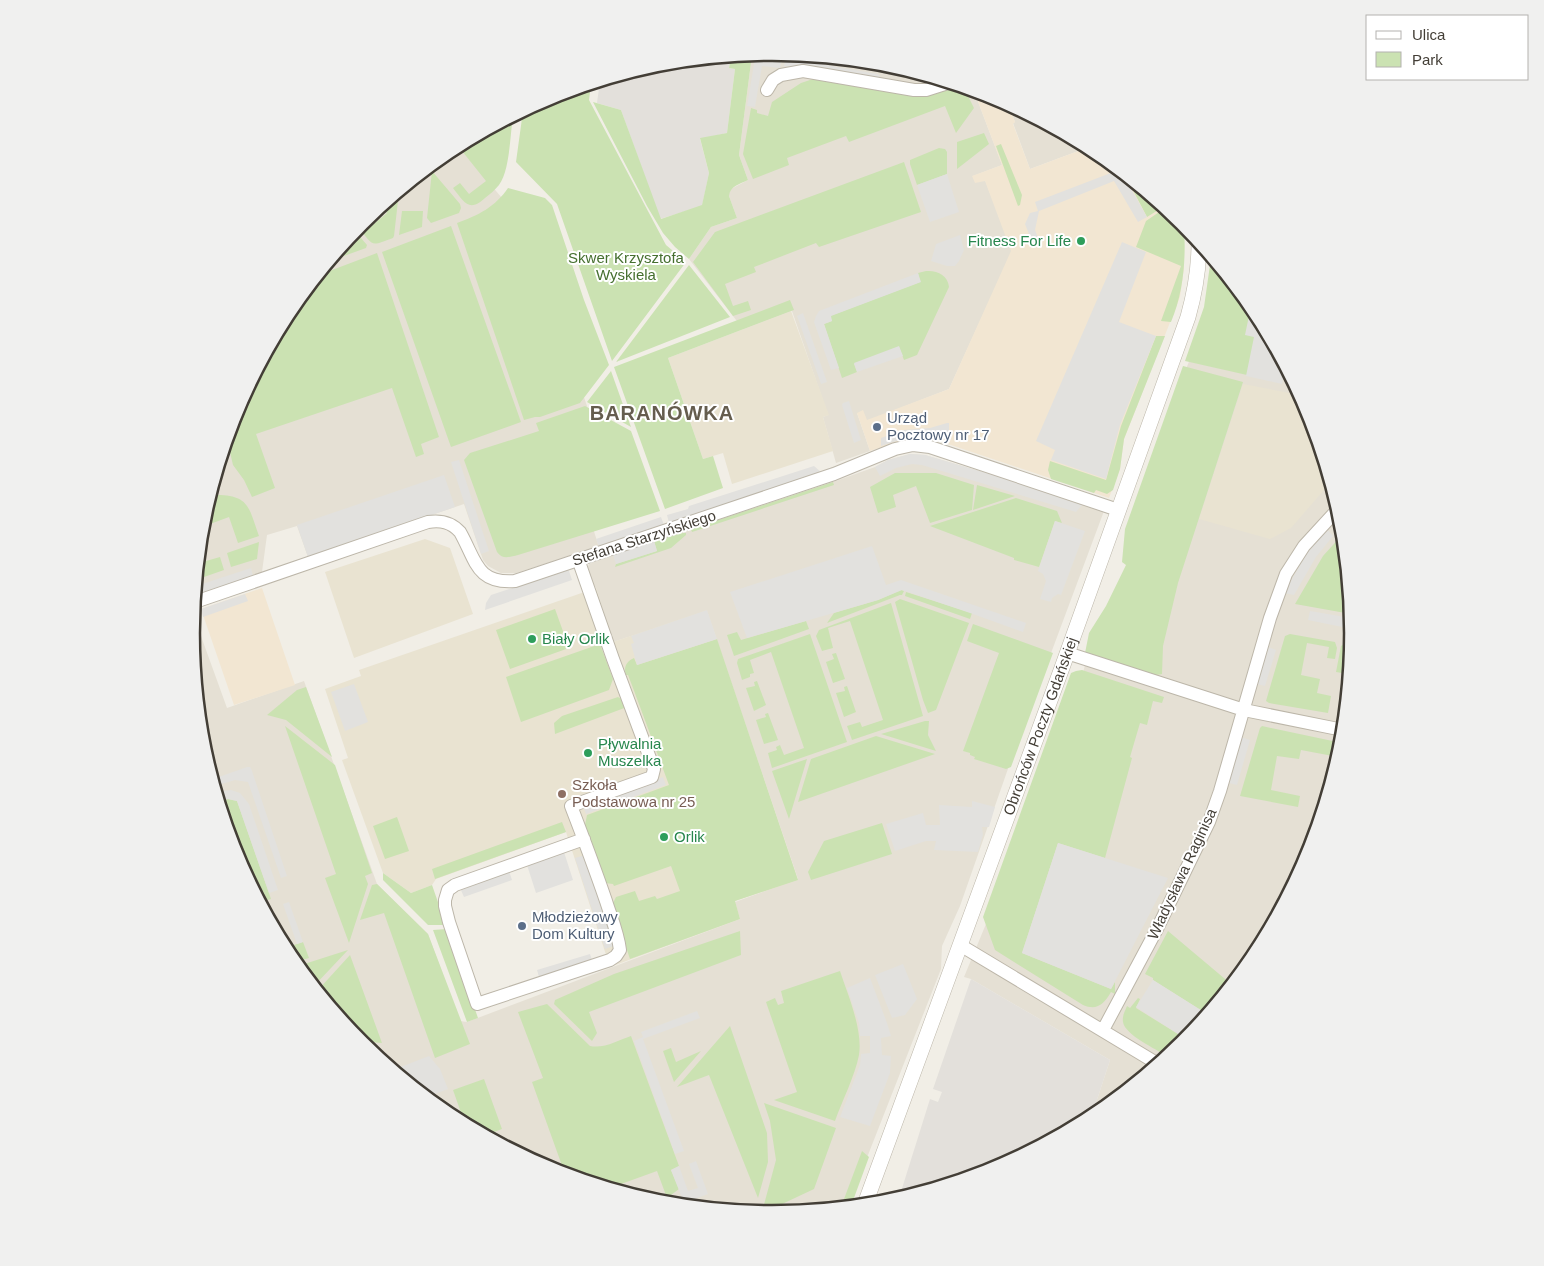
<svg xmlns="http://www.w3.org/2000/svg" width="1544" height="1266" viewBox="0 0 1544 1266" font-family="Helvetica,sans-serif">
<rect width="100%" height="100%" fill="#f1eee6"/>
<path fill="#e5e0d4" d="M772,53L886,64L974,91L1002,165L973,176L985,180L1012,251L949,389L867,421L857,413L870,451L836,463L823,417L828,415L792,311L743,329L689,259L711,227L737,218L729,196V192L731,189L748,180L739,155L752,55Z
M1008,104L1089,147L1030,169L1013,123L1015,122Z
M458,146L524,224L549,296L606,461L589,516L599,547L516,573H501L488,566L483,560L464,504L308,557L297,526L267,535L262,572L195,596L203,519L236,411L289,310L362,222L450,150Z
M1255,311L1308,411L1341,520L1352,633L1341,747L1308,855L1255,956L1182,1044L1091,1118L1110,1060L971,979L964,977L1034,808L1083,673L1093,633L1128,564L1181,382L1204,323Z
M910,454L925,455L996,476L1104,511L1010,763L960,906L942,946L941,969L848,1206L772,1213L658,1202L550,1169L449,1116L361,1043L289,955L236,855L203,746L192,633L193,614L227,708L304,681L377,884L428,934L460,1021L467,1022L740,919L735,902L798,879L707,611L613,642L596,588L588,577L587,569L589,564L613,555L833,482L875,467L888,460Z"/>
<path fill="#f2e6d2" d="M974,91L994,97L1008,104L1015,122L1013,124L1030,169L1089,147L1184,225V268L1180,297L1124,439L1120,469L1109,498L930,438L903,440L870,451L857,413L863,410L867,420L949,389L1011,251L985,181L975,183L972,176L1002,165Z
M262,588L295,685L234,705L201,609Z"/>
<path fill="#e3e0db" d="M731,57L729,68L735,69L727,133L700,139L709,173L702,206L660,219L621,110L597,103L600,81L659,64Z
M971,979L1110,1060L1091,1118L994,1169L899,1198L930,1099L938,1102L942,1092L933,1089Z"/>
<path fill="#e9e3d1" d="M791,311L829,415L823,417L833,451L732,484L723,453L703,459L668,358Z
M1243,384L1300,395L1308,411L1330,483L1291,528L1270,539L1199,519Z
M425,539L450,548L473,614L354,658L325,572Z
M596,588L613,642L707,610L798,880L735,901L740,919L610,967L566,832L436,879L432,885L411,893L383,873L342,760L348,758L325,689L361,676L359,670Z"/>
<path fill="#cbe2b2" d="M752,55L739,155L748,180C740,184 730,186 729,196L737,218L711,227L689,259L675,247L663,233L647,206L593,102L621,110L661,219L702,205L709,173L700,138L727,133L735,69L729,68L731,57Z
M816,78L923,96L957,85L964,88L974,108L956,133L945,106L849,142L846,136L787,158L789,165L753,179L743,154L751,108L757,110V113L768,116L772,102L801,83Z
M591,84L589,100L666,245L686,262L612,361L557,204L516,162L523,111L550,97Z
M513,116C510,135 510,170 499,185C495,190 490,194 485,198C469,213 464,202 453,188L460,183L469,194L486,181L458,146Z
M984,133L989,144L957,169V142Z
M1001,144L1022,195L1020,205L1018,206L996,146Z
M939,148L945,149L947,152V174L917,185L910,164V160Z
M904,162L921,212L819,247L816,243L754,267L756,272L725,284L733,306L748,301L751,310L733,316L693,262L715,232Z
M432,171L460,204L461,208L459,213L431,223L427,218Z
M1125,175L1163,207L1147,217Z
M508,188L545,198L552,205L584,300L609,365L580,403L540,417H535L524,420L457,223C479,215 495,207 508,188Z
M399,192L394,236L393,238C369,247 374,246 358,227L363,221L369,228L387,213L381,206Z
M1165,208L1184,225C1186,258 1184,291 1171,322L1161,321L1181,266L1136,247L1146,221Z
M402,211H423L422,227L399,235Z
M451,226L521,422L451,447L382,252Z
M355,231L367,245L366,248L330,261Z
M377,253L439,437L421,444L424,454L416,457L392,388L256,434L275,488L252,497L244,480L233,465L227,440L236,411L289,310L319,275Z
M1211,258L1252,307L1255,337L1247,375L1185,361L1204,307Z
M689,265L730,317L616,362Z
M926,271C937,270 948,275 949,287L917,355L904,360L899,347L854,364L857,372L842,378L824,324L832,321L830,316L920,282L918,273Z
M790,300L794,310L791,311L668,358L703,459L713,456L723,488L665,509L614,367Z
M1156,336H1165L1124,439L1120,469L1113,490L1107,494L1096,490L1094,493L1051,479L1048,470L1050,461L1106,480L1121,426Z
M1183,366L1243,382L1178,583L1163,646L1162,674L1151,676L1085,653L1089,633L1106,606L1126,565L1122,562L1125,529Z
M611,371L631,427L587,402Z
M585,406L631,431L660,511L518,555C509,557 503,560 497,552L464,460L470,453L539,431L536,423Z
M895,473H936L974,485L972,510L930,523L916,486L893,495L896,507L878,513L870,487Z
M833,482L834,485L692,532L691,529Z
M977,485L1015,496L973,510Z
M217,495C250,495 249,509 259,536L238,543L229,517L202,527L209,497Z
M1016,498L1057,511L1062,523L1055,521L1039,567L1014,560V558L930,526Z
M683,533H686V535L671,548L615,567L616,564L657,551L654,541Z
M1342,535L1348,592L1347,599H1349L1351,614L1295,604L1323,556Z
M259,542L257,559L231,567L227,553Z
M220,557L224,570L204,577L199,563Z
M901,590L904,591L902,595H900L827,623L834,613L878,600Z
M906,592L972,613L970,619L905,596Z
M900,599L969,623L936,710L928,713L923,700L895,602Z
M891,603L923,716L852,740L847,726L860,722L862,727L883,720L850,621L828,628L833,648L822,651L816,636L819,630Z
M555,609L569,648L510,669L496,630Z
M806,621L809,629L734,656L727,635L737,632L741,640Z
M973,624L1053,653L1011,767L1006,769L974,759L975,757L970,755V753L963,751L999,653L967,641Z
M810,634L847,742L772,768L768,753L777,750L776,747L780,745L784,755L804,748L771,652L750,660L754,673L750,674V677L742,680L737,663L738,659Z
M1290,634L1335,642L1337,648L1335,659L1327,658L1329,647L1307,643L1301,675L1320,679L1317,693L1331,696L1328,713L1269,703L1266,701L1285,636Z
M717,639L798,880L735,901L740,919L630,959L612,905L616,897L635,891L639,901L655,896L657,899L680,891L671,866L614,886L613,884L605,883L585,825L587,815L669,785L633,688L628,675H626C623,667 627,661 634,658L637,665Z
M600,644L613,679L609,690L521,722L506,677Z
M1344,644L1351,646L1348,674L1336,672L1341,646Z
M836,653L845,679L833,683L826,662L834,659L832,654Z
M1082,670L1164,697L1162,703L1153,701L1147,725L1140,723L1130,757L1132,758L1105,858L1058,843L1022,953L1111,989L1115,982V994L1111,992C1104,1004 1097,1011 1083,1005L995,950L983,917L1071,673L1076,671Z
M757,681L766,705L754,711L746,688L755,686L754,682Z
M847,686L856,712L844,717L836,693L845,691L844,687Z
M306,687L332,757L286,720L267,715L297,690Z
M618,697L623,700L627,707L555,734L554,723L562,716Z
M768,713L778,740L764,744L756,720L766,717L765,714Z
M925,721H929L928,735L936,751L881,734Z
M285,726L335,765L372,873L365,876L368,884L349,943L325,878L336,874Z
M1262,726L1342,743L1338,757L1301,750L1299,759L1277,756L1271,790L1300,796L1298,807L1240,796L1260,728Z
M876,736L935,754L798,802L811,759Z
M807,759L789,819L772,771Z
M228,799L237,801L271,899L261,902L236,855L219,801Z
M397,817L409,851L385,859L373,826Z
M562,822L566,832L435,879L432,869Z
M882,823L892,854L811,880L808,872L824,841Z
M383,873L411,893L432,885L446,925H428L383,880Z
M377,884L428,934L470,1044L435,1058L384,913L360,920L372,885Z
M447,929L478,1018L467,1022L433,930Z
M740,931L741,955L589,1012L597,1033L592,1041L554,1004L555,1000L614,974Z
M1168,931L1231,984L1207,1014L1153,980V978L1145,974Z
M303,942L309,958L295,962L285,948Z
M348,950L314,986L298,966Z
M350,955L382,1043L360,1041L318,990Z
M840,971C848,995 863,1030 859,1055C855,1076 842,1101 835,1121L774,1100L797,1092L766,1002L775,998L778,1005L784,1003L781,991Z
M1138,998L1140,999L1136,1008L1186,1039L1167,1056C1156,1049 1125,1035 1123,1022C1122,1016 1125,1011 1127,1006L1130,1008Z
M547,1004L590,1046C604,1049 619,1040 631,1036L679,1166L671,1170L679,1189L667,1198L657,1171L610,1188L565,1174L532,1082L543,1078L518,1012Z
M730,1026L767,1133L768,1162L758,1198L709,1075L677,1087Z
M671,1048L676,1062L701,1051L674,1082L663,1051Z
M484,1079L502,1129L486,1135L465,1124L453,1090Z
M764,1103L836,1128L814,1189L763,1213L762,1212L776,1160L770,1121Z
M862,1151L869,1157L851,1206L841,1207Z"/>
<path fill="#e2e1de" d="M755,58L781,62L780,68L762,66L755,107L747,106Z
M786,58L878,74L884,82L784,66Z
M1116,171L1119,178L1124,176L1147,217L1138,222L1114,181L1039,211L1035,230L1040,243L1033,244L1025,224L1030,213L1038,211L1035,202Z
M947,174L959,212L930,222L917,185Z
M960,235L964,250L959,261L955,266H947L931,261L936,244Z
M1122,242L1146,252L1119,322L1156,336L1120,425L1106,479L1051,460L1055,450L1036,441Z
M918,273L921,282L831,316L832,321L824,324L839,368L831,370L814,322L816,316L819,311Z
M1251,306L1272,343L1267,342L1268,345L1277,352L1285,368L1282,384L1246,376L1254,337L1245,335Z
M803,313L827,382L821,384L797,316Z
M899,346L903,356L857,372L854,363Z
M849,401L861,440L854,443L842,405L843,403Z
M947,423H949V432L931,437L903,439L881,446V438L904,430L930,428Z
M910,454L925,455L996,476L1082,505L1076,512L922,465L912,464L896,468L880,476L875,467L888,460Z
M459,460L489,551L481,554L451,462Z
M814,466L821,472L669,523L667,515L688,509L689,506Z
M444,475L455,507L308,557L297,525Z
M661,517L664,525L599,547L596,539Z
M1055,521L1085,531L1061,595L1058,594L1052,598L1051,602L1040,599L1046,581L1043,574L1038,571Z
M1327,529L1333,536L1316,557L1294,595L1284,593L1308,551Z
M654,541L657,551L616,564L613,555Z
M872,546L886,585L901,580L1026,623L1023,632L973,614L902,590L878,600L747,638L730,592Z
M251,568L253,576L195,596L196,586Z
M568,570L569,571L572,580L485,610L486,603L491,595Z
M245,594L248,601L203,617L201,609Z
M707,610L717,639L637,665L631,644L634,643L631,636Z
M1310,611L1351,618L1352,629L1308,620Z
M1268,647L1276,650L1265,686L1257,684Z
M354,684L368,722L345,731L331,692Z
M1241,737L1250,740L1237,785L1229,783Z
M247,767H250L252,771L287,876L281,878L248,782L235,780L215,786L213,779Z
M663,777L666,785L586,814L583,806Z
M223,791L231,790L240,793L249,804L278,890L269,893L237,801L228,799L219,801L217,793Z
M972,801L995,807L989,827H982L983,835L978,852L934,850L936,841H926L895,851L886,824L923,813L926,825H940L939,805L972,807Z
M1058,843L1168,878L1111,989L1022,953Z
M564,852L573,880L536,893L527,865Z
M585,855L616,945L605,949L575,858Z
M509,871L512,880L464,897L460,888Z
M289,902L303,942L297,944L283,904Z
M590,954L592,960L539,977L537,970Z
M903,964L917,999L905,1015L892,1018L875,975Z
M870,978L887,1023L891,1036L881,1038L882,1055L891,1056L890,1073L870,1126L840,1117L860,1065L861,1054L870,1053V1036H860L859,1023L847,988Z
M1153,980L1207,1014L1186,1039L1136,1007Z
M697,1011L700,1018L643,1039L684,1151L675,1154L634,1041L643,1037L641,1032Z
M429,1056L440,1069L448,1089L427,1097L401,1076L398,1068Z
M696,1161L708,1194L684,1203L671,1170L679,1166L688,1191L698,1188L689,1164Z"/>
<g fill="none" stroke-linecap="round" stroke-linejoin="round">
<g stroke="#bcb6a9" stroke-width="14">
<path id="minor" d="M767,90L773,80L781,75L803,71L914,90H926L948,83
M578,559L613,659L654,769L652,777L571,806C583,837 595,869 606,901C611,917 618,933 620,950L616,956L610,960L477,1004L449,922L445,906V900L448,890L455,885L584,839
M195,602L428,522C441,520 451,522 460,532C476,560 476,584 515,581L834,474L895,449L913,445L930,447L1118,510
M1067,653L1244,710L1343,730
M960,945L1158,1064
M1103,1030L1157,929L1209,822L1220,791L1270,618L1286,574L1304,546L1338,509"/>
</g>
<g stroke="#bcb6a9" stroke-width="16">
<g id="tertiary">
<path id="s1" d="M865,1204L1063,665L1188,317C1195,292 1199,269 1199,243"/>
</g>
</g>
<use href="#minor" stroke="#fff" stroke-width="12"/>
<use href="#tertiary" stroke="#fff" stroke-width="15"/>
</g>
<g fill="#2e9e5b" stroke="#fff" stroke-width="2">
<circle cx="1081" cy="241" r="5"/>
<circle cx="532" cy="639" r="5"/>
<circle cx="588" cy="753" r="5"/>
<circle cx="664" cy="837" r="5"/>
</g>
<g fill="#5c6f8a" stroke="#fff" stroke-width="2">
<circle cx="877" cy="427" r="5"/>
<circle cx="522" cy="926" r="5"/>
</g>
<circle fill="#8d6e63" stroke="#fff" stroke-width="2" cx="562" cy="794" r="5"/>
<g text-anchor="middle" stroke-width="4" stroke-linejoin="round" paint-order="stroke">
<g font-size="15" fill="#27864d" stroke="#fff" text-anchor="start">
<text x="1071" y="246" text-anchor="end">Fitness For Life</text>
<text x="542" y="644">Biały Orlik</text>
<text x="598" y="749">Pływalnia<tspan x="598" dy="17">Muszelka</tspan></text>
<text x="674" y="842">Orlik</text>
</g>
<g font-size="15" fill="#456f2f" stroke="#fff">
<text x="626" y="263">Skwer Krzysztofa<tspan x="626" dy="17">Wyskiela</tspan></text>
</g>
<g font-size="15" fill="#4e5e75" stroke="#fff" text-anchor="start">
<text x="887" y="423">Urząd<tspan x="887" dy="17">Pocztowy nr 17</tspan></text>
<text x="532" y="922">Młodzieżowy<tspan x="532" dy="17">Dom Kultury</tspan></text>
</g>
<g font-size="15" fill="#433e36" stroke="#fff">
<text transform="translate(644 538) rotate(-18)" y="5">Stefana Starzyńskiego</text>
<text dy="5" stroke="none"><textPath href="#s1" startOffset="509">Obrońców Poczty Gdańskiej</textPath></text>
<text transform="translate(1182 874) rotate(-65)" y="5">Władysława Raginisa</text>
</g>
<g font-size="15" fill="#785e54" stroke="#fff" text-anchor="start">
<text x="572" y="790">Szkoła<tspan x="572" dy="17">Podstawowa nr 25</tspan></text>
</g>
<g font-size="20" font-weight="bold" letter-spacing="1" fill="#655d4e" stroke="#fff">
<text x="662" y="420">BARANÓWKA</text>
</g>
</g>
<path d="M0 0H1544V1266H0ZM200 633a572 572 0 1 1 1144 0a572 572 0 1 1-1144 0Z" fill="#f0f0ef" fill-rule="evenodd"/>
<path fill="none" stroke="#433e36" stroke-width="2.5" d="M200 633a572 572 0 1 1 1144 0a572 572 0 1 1-1144 0Z"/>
<rect x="1366" y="15" width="162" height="65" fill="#ffffff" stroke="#b4b2af"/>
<rect x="1376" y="31" width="25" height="8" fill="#ffffff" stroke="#b4b2af"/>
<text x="1412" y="40" font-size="15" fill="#433e36">Ulica</text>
<rect x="1376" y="52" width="25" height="15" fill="#cbe2b2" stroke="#b4b2af"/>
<text x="1412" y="65" font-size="15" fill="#433e36">Park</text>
</svg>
